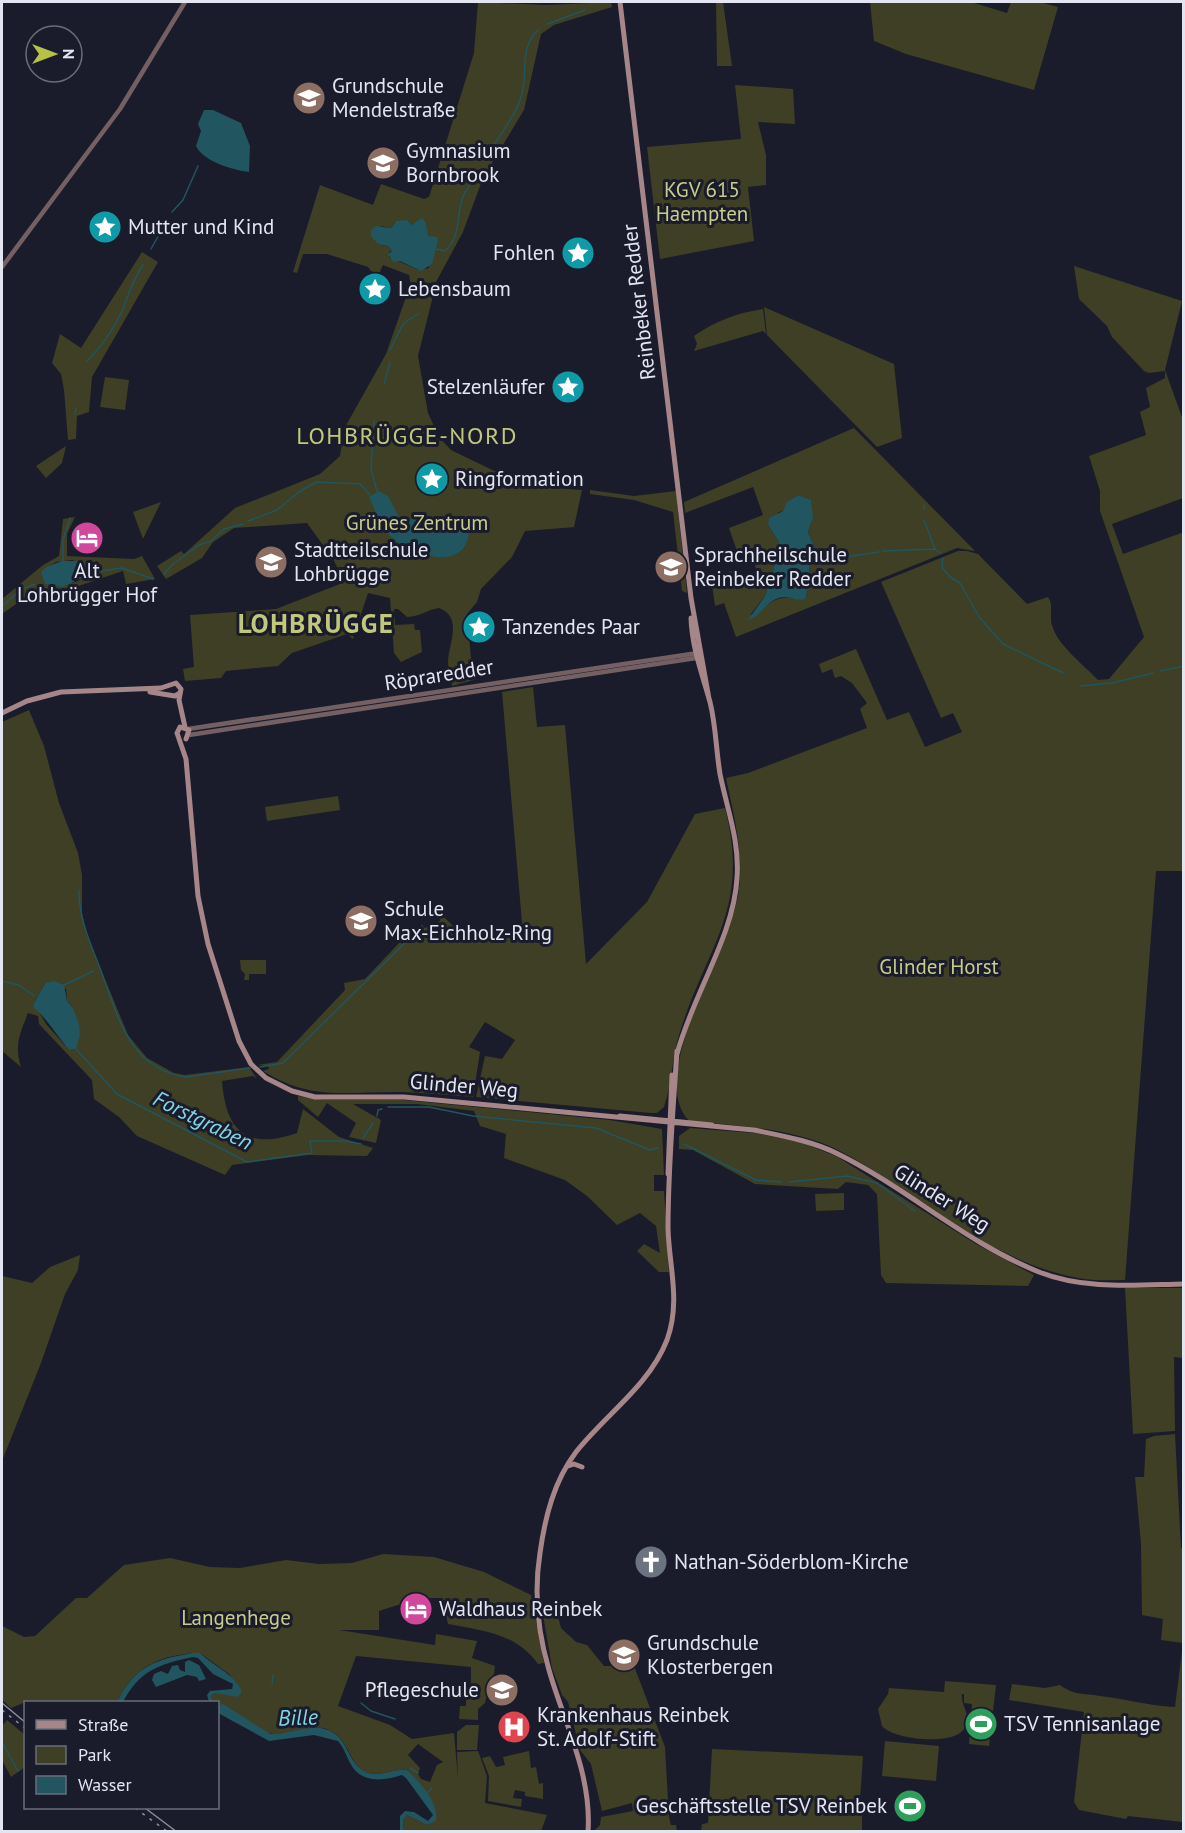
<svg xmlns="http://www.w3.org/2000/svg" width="1185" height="1833" viewBox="0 0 1185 1833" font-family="'PT Sans',sans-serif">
<rect width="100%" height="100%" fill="#1a1c2c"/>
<path fill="#3e3f24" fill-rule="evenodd" d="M478,2L546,5L611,2L612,7L554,25L541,34L524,110L483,178L463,232L436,282L411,286L409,275L383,265L379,274L371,271L368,267L327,254H303L297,273L293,272L320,185L373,205L381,184L424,199L429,197L474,53ZM395,222L411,225L426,223L429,268L419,270L389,257V252L392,251L388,246L382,245L381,226L391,228Z
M716,2H723L732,66H717Z
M870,2H971L1007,13L1011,2H1040L1058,7L1034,90L906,54L874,41Z
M735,85L793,89L795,124L758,122L766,155V185L748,187L754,241L660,259L647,147L741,139Z
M142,252L158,262L92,377L89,412L77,416L76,439L68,440L64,390L61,374L52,363L60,334L81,348Z
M1074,266L1182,301L1165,370L1183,420V498L1112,524L1123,554L1184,532L1183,871H1156L1125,1280C1112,1280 1097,1281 1084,1279C992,1265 920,1193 840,1151C794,1128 740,1126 689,1121C646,1077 728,948 738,896C745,856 734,817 726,778L748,773L867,728L860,709L867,703L852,683L841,676L835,678L832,669L822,673L819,664L856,649L887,720L909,712L925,747L962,732L953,713L941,718L881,582L958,551H967L978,554L1027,604L1048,597C1054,605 1049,615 1052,625C1057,645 1084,665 1098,680L1109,679L1144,637L1100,511V491L1089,456L1146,435L1140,412L1150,407L1146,388L1165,378V371L1149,373L1144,371L1112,337L1107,326L1079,299Z
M435,288L418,356L428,413L439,437L451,450L515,481L540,487L582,490L574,527H576L525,531L512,557L481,589L477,602L467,614L471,658L479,676L477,679L452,686C451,678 448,669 448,661C449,643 463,617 439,608C426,610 422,616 407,617L398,609H394L395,625L414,624L415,630H420L422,652L401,662L394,653L390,598L368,593L353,639L347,634L292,653L278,666L226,671L221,678L185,681L183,669L194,667L190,615L276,609L345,582L333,559L307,523L234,528L213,542L202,558L166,579L157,566L181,551L184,554L235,508L320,474L340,456L344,429L386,354L407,294Z
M764,307L894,364L902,438L877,447L767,335Z
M763,309L766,334L763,331L694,351L697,344L694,336C715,321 737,313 763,309Z
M105,377L129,380L125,410L100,407Z
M854,428L975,551L957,548L736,637L724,603L715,606L711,578L737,569L741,579L756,571L753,548L738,554L729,528L763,515L753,487L685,513L684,502ZM798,495L811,501L812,521L808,532L815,548L810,564L806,598C797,602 791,596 782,598C770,600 764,610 753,616L751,614L765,596L779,551V542L768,525L779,512L783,511L789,501Z
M66,446L62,463L46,478L36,466Z
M590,490L634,496L676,491L687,593L682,591L673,512L634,500L590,494Z
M161,502L143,539L133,512Z
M75,517L67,534V556L134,559L142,556L155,579L126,584L123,571L55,594L33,592L2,614V599L43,565L59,556L63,519ZM72,560L99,570L76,582L50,586L48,567L56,562Z
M533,687L537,727L565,725L586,964L647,902L695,814L725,808C751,910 707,944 679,1035C672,1058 672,1084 664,1107L657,1113H651L476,1097L485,1056L502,1059L515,1040L485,1022L469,1047L480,1052L473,1097C450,1095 426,1093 403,1092C349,1091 312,1102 263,1071L269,1069L268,1066L257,1065L277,1062L345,990L344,983L365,979L400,942L402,944L422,925L425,928L440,921V913L465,938L523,934L502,692Z
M29,710L44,746L59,803L78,853L82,875V913L88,938L128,1035L147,1058L174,1073L185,1075L249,1067L257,1079L253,1076L222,1081C226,1133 248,1150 297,1133L303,1109L339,1137L373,1148L367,1156L308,1155L232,1165L225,1175L137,1136L119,1117L94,1099L92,1080L39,1024L38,1016L28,1013C20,1034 14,1045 21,1067L2,1051V722ZM45,983L66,989L67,1001L73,1008L76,1049L69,1050L46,1024L34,1003Z
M338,796L340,810L267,821L265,807Z
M240,960H266V974H249V980H244L245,974L241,970Z
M298,1096L324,1100H404L610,1120L662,1129L664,1175H654V1191H664L669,1272H659L637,1251L644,1244L660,1253L656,1226L640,1213L617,1225L587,1196L565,1180L504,1158L506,1134L480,1126L474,1111L417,1104H353L381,1120L376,1143L349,1137L356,1123L327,1103L318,1117L298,1100Z
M690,1128L754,1133L797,1141L836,1156L976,1244L1034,1275L1028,1286L886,1283L881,1275L877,1194L868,1185L846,1182L838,1189L755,1184L693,1150L679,1149V1136Z
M844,1193V1210L816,1211L815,1194Z
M80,1255L78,1270L65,1294L41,1363L2,1461V1276L32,1283L50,1267Z
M1125,1288H1183V1358L1174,1357L1175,1431L1133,1434Z
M1175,1434L1181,1548L1184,1549L1183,1822L1128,1816L1126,1819L1079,1810L1074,1802L1084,1712L1009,1700L1012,1684L1045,1688L1060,1685C1075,1696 1083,1693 1100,1696C1126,1699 1149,1706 1175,1707L1183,1643L1161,1640L1163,1619L1142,1615L1141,1544L1135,1477H1144L1146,1439L1154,1436Z
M383,1554L434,1557L484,1572L531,1595L544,1663L538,1664C516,1633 483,1631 448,1624L442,1598H420L379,1611V1630H339L435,1645L436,1634L477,1641L472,1658L495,1666C494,1680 488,1690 485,1703L478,1709V1720L459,1719L460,1706H466V1687L471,1685V1667L356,1656L338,1706L390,1725L412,1739L454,1733L458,1779L457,1752L478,1751L487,1776L485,1803L547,1815L541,1831H404L403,1821L407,1815L427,1825L435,1821L427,1793L407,1770C394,1768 380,1778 366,1772C348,1764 350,1738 327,1729C313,1724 286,1735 273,1734C255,1733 231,1707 214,1702L211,1696L215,1693L242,1691L229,1674L200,1653C161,1654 133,1667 117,1702H26L11,1708L2,1700V1626L24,1637L35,1636L76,1598H87L124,1565L170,1558L210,1567L240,1568L286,1560L319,1564L352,1563ZM418,1744L443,1762L437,1765L430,1782L421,1779L418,1774L420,1768L408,1755Z
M541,1603L551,1604L557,1613L561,1628L576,1642L587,1645L604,1666H634L665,1747L669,1817L671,1825H676L677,1831H594L600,1825L601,1817L633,1811L632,1803L602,1811L591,1764L580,1750L568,1702L562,1695L552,1668Z
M945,1681L996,1685L989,1746L969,1744L972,1704L964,1703V1694H962C960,1706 973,1715 964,1729C953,1746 894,1740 882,1726L878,1709L888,1694L889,1688L944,1692Z
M7,1720L25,1735V1767L11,1777L2,1760V1726Z
M466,1725H479L477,1750H457V1732Z
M885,1741L939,1746L936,1781L882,1776Z
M712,1749L863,1756L860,1800L862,1801V1831H701L702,1824L708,1823Z
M529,1751L531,1768L536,1767L539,1784L543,1783V1799L525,1796V1792L515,1790L513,1798L522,1799L521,1807L488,1801L489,1776L482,1758L490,1756L496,1767L505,1765L503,1757Z"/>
<path fill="#21555f" d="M204,110H213L241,123L250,146L249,172C233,170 204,162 196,146L201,131L198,124Z
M422,218L426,223L428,236L437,237L438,240L432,264L421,271L400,261L393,262L388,254L392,251L388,246L378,244L371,236V230L376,226L391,228L396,221L407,220L411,225Z
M379,491L388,496L400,519C409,521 415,516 423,516C433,530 450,520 465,524L469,529C469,575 408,555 389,535C379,524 375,510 369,497Z
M798,495L811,500L813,518L808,532L815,548L810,564L806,598C798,603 792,596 783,597C767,599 761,617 748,620L765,596L779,551V542L768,525L769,518L783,511L787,502Z
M62,561H79L100,570L62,587L45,584L41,572L46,567Z
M54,981L64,985L67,1001L73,1008L79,1024L80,1035L76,1049L69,1050C59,1038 44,1015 34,1008V1003L45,983Z
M193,1653H200C215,1667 233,1673 242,1691L238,1697L215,1693L211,1696L214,1702H209L207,1695L210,1691L232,1689L233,1684L213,1674L198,1658L193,1657C159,1664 139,1671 123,1702H117C134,1667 155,1659 193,1653Z
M189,1660L199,1665L206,1679L199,1681L197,1677L187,1675L156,1687L152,1680L154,1674L161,1671L168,1674L172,1666L178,1665L180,1670L185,1672V1662Z
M223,1704L270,1734C286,1735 309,1724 325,1729C349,1735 346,1763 366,1772C380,1778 393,1768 407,1770C420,1782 439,1802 436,1821L427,1825L407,1815L403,1821L404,1831H400V1816L405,1811L414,1812L428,1821L433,1815L406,1778L402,1775C383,1781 361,1784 350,1763C346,1755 344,1748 338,1741L314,1735L269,1741L218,1713V1705Z"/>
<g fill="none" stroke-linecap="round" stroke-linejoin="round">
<path stroke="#21555f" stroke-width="1.5" d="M547,24L585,10
M487,156C501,131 522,111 524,81C526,60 522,45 539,29
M172,212L183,200L198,166
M151,249L167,220
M436,249L445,251C461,236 456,219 462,200C464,191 472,182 477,175
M390,350L403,324L419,313
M87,361C102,346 114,329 123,309C129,293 133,279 143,265
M384,384L390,362
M75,414L76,408
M374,420L371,469L377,491
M924,505V509
M924,520L935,549L940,553
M248,521L277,510L299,492L316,482L360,484L371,496
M883,551L935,549
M943,558L942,567L950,577L960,583L979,617L1003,644L1063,673
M824,560L879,552
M63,561V540L70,518
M811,562L817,560
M100,571L122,568L153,579
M164,574L172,565L199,545L211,541L224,529L243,524
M2,606L22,589L35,584
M1160,671L1184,666
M1080,686L1112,683L1153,673
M79,891C79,921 91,944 101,971C118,1016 129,1069 186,1077L250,1068
M2,981L19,985L34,996
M64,985L94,971
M76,1049L117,1094L247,1162L312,1153L310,1141H346L361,1144
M260,1067L283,1063L422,926
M388,1107H429L473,1116L596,1128L650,1150L658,1148
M377,1116L378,1110L382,1109
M363,1138L373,1123
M684,1144L756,1180L782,1182
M789,1182L847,1176L877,1183L915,1211
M272,1684L273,1675
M361,1703L371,1711L395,1719
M2,1742L18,1771
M410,1768L418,1773
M427,1793L432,1788"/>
<path stroke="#746062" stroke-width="4.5" d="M2,267L120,109L185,2
M188,729L698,653
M189,735L696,658L699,655"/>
<path stroke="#a68689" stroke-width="5" d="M620,2L691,598L709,699
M150,692L175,696L180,693
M2,713L27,701L61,692L161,688L176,683L181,689L179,700L185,727
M186,739L189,730L180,727L177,733L186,759L198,896L208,944L239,1041L251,1064L266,1078L292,1091L315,1097H404L754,1130C783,1136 812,1141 838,1154C907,1188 966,1243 1039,1272C1084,1290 1135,1285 1184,1284
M677,1054C692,996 734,936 737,878C740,842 727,809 720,774C716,750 716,726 710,702C702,673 692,648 691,618
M620,1116L712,1125
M668,1174L672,1075
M568,1466L574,1464L582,1467
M588,1832C592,1774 564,1723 549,1670C538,1633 534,1591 540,1553C545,1517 554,1481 576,1452C606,1414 649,1386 667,1340C681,1301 669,1267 668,1228C668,1169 673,1110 677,1051"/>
<path stroke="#8c8e9b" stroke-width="1.5" d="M2,1703L26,1723
M145,1808L177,1832"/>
<path stroke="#8c8e9b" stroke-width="1.5" stroke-dasharray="3 6" stroke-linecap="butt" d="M2,1710L26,1729
M135,1808L168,1832"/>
</g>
<defs>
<g id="school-disc" transform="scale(1.725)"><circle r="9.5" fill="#8d6e63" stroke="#1a1c2c"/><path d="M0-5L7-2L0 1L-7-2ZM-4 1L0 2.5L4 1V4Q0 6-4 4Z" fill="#fff"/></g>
<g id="sight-disc" transform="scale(1.725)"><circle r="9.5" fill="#0f9aa8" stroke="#1a1c2c"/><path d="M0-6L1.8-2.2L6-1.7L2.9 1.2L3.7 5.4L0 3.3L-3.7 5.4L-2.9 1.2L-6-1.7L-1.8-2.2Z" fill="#fff"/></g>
<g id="hotel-disc" transform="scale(1.725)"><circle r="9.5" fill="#d1479c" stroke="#1a1c2c"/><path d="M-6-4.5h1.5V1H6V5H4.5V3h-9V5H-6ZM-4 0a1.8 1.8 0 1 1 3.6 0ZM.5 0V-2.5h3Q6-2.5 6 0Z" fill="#fff"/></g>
<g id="church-disc" transform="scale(1.725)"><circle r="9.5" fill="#6b7280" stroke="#1a1c2c"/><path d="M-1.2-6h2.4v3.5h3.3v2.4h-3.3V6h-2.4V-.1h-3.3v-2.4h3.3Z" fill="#fff"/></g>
<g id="university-disc" transform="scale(1.725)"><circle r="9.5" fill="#8d6e63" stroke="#1a1c2c"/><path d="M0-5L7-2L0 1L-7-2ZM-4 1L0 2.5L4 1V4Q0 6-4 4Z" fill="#fff"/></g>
<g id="stadium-disc" transform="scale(1.725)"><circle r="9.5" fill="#2e9e5b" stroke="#1a1c2c"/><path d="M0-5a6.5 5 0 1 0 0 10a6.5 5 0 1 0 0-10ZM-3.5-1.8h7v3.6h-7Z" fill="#fff"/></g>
<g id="hospital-disc" transform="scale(1.725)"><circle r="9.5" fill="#e0444e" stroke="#1a1c2c"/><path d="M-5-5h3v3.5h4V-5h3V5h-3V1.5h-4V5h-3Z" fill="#fff"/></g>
</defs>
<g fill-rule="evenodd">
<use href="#school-disc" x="309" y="98"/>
<use href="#school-disc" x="383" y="163"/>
<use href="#sight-disc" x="105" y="227"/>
<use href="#sight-disc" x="578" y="253"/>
<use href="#sight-disc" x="375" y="289"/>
<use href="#sight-disc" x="568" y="387"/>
<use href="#sight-disc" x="432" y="479"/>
<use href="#hotel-disc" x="87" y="538"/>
<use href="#school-disc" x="271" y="562"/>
<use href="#school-disc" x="671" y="567"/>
<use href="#sight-disc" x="479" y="627"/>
<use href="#school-disc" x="361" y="921"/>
<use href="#church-disc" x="651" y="1562"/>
<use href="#hotel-disc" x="416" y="1609"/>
<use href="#school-disc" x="624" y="1655"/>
<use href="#university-disc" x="502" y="1690"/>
<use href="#stadium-disc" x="981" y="1724"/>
<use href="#hospital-disc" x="514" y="1727"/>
<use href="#stadium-disc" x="910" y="1806"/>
</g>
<g text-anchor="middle" stroke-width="6" stroke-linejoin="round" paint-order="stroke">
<g font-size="21" fill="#e3e5f0" stroke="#1a1c2c" text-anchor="start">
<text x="332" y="93">Grundschule<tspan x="332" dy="24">Mendelstraße</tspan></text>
<text x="406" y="158">Gymnasium<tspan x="406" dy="24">Bornbrook</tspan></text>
<text x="128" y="234">Mutter und Kind</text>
<text x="555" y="260" text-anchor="end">Fohlen</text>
<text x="398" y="296">Lebensbaum</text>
<text x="545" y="394" text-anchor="end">Stelzenläufer</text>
<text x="455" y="486">Ringformation</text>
<text x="294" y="557">Stadtteilschule<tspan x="294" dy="24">Lohbrügge</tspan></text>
<text x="694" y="562">Sprachheilschule<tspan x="694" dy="24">Reinbeker Redder</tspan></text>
<text x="87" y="578" text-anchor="middle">Alt<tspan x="87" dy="24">Lohbrügger Hof</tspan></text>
<text x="502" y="634">Tanzendes Paar</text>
<text x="384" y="916">Schule<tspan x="384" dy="24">Max-Eichholz-Ring</tspan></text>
<text x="674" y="1569">Nathan-Söderblom-Kirche</text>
<text x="439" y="1616">Waldhaus Reinbek</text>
<text x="647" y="1650">Grundschule<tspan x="647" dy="24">Klosterbergen</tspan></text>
<text x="479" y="1697" text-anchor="end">Pflegeschule</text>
<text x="537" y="1722">Krankenhaus Reinbek<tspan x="537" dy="24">St. Adolf-Stift</tspan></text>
<text x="1004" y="1731">TSV Tennisanlage</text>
<text x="887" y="1813" text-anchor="end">Geschäftsstelle TSV Reinbek</text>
</g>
<g font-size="21" fill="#c9cc8a" stroke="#1a1c2c">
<text x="702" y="197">KGV 615<tspan x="702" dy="24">Haempten</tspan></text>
<text x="417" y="530">Grünes Zentrum</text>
<text x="939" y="974">Glinder Horst</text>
<text x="236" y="1625">Langenhege</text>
</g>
<g font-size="21" fill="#e3e5f0" stroke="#1a1c2c">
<text transform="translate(639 302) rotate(-97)" y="7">Reinbeker Redder</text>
<text transform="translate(439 675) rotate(-9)" y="7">Röpraredder</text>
<text transform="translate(464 1086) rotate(5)" y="7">Glinder Weg</text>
<text transform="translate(942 1198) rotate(32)" y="7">Glinder Weg</text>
</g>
<g font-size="22" font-style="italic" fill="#80d6e8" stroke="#1a1c2c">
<text transform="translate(203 1120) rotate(26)" y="8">Forstgraben</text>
<text transform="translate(298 1717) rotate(-2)" y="8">Bille</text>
</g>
<g font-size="24" letter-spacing="1.5" fill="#c1c87b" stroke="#1a1c2c">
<text x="407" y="444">LOHBRÜGGE-NORD</text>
</g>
<g font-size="27" font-weight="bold" letter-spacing="1.5" fill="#c1c87b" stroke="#1a1c2c">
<text x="316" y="633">LOHBRÜGGE</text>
</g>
</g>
<rect width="1185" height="1833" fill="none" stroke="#e3e5f0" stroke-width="6"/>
<rect x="24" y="1701" width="195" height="108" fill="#1a1c2c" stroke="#6a6c7a" stroke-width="1.5"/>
<rect x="36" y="1720" width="30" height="9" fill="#a68689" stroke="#6a6c7a" stroke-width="1.5"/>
<text x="78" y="1731" font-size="18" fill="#e3e5f0">Straße</text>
<rect x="36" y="1746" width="30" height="18" fill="#3e3f24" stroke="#6a6c7a" stroke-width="1.5"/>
<text x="78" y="1761" font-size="18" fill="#e3e5f0">Park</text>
<rect x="36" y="1776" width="30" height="18" fill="#21555f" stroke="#6a6c7a" stroke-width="1.5"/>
<text x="78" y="1791" font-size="18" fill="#e3e5f0">Wasser</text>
<g transform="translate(54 54) rotate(90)"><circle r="28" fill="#1a1c2c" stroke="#6a6c7a" stroke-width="1.5"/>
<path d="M0-4.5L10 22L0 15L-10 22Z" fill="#b8c147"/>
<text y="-9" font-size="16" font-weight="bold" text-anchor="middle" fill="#e3e5f0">N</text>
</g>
</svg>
